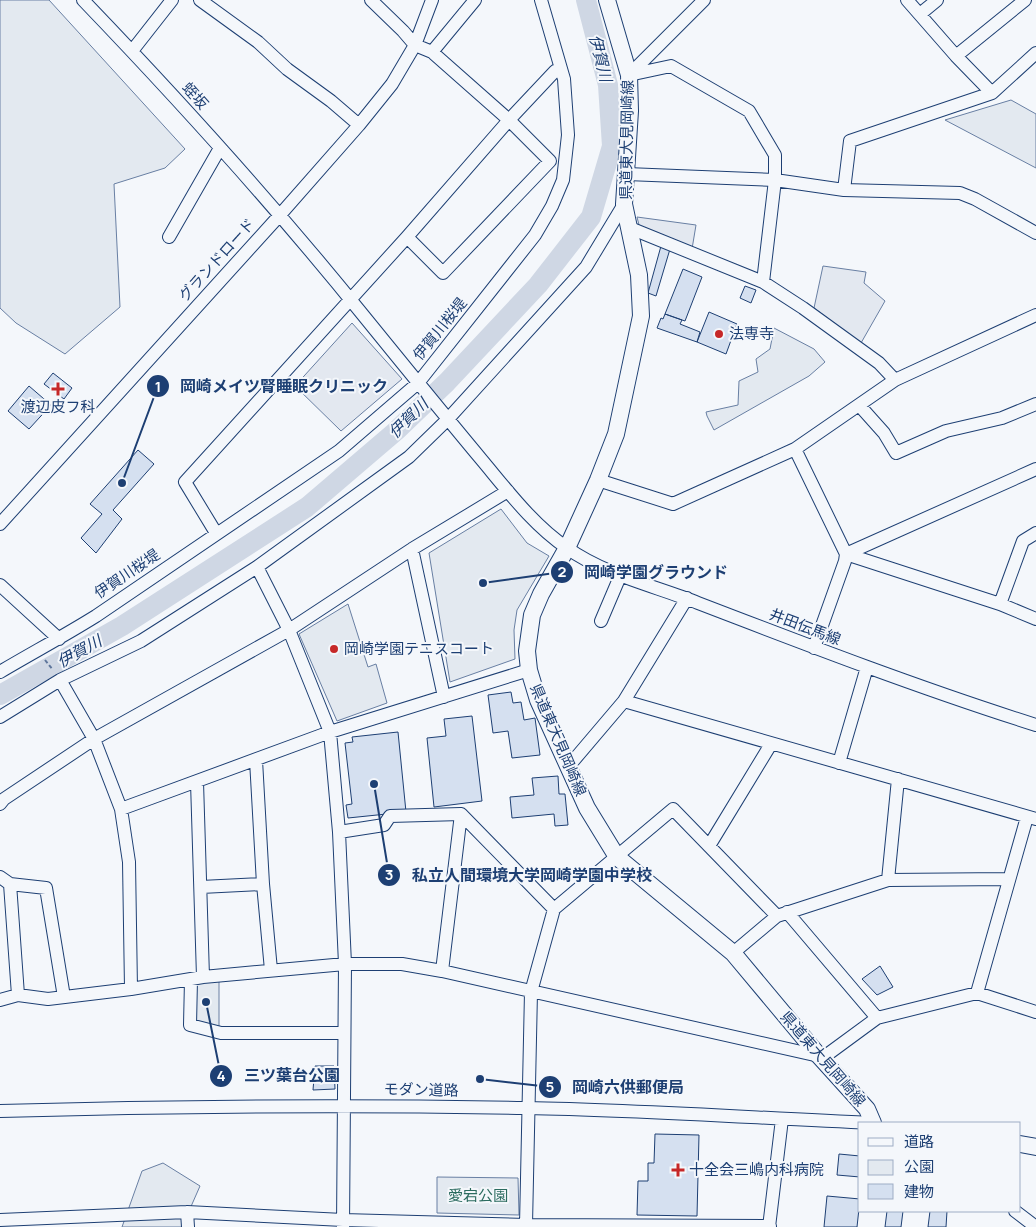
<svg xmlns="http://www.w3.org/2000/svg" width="1036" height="1227" viewBox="0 0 1036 1227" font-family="Manrope,'Noto Sans JP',sans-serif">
<rect width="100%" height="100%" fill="#f4f7fb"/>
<path fill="#e3e9f0" stroke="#687fa3" d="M0,0H49L185,149L165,168L114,184L120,307L65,354L16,323L0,308Z
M1011,100L1036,114V168L945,120Z
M774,328L814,349L825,362L809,376L714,430L707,416L706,412L738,405L739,381L758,372L756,359L770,349Z
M501,509L527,543L549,556L517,610L514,630L515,659L450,682L429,553Z
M348,604L368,667L376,664L387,703L337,721L299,634Z
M219,978V1028L192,1021L193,982Z
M163,1163L200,1186L182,1227H122L142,1171Z
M437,1177L518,1178L519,1215L437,1213Z"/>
<path fill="#e3e8f0" stroke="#687fa3" d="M637,217L696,225L692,249L640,229Z
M823,266L866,272L864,283L885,301L861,343L814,308Z
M352,323L402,379L341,431L295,386Z"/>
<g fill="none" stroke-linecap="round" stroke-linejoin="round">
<path stroke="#cfd7e4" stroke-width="20" d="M0,695L122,626L307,507L396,431L447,382L538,285L591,217L612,146L608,85L586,0"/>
</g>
<path fill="#d5e0f0" stroke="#1d3f73" d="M661,246L670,249L656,296L648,293Z
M683,269L702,277L685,321L665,314Z
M745,286L756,290L751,303L740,298Z
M709,312L737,324L726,354L697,342Z
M665,314L682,320L680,324L700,332L697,342L657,328L661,318L663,319Z
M53,373L72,388L64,399L44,384Z
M29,386L51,405L29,429L8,411Z
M138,450L154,464L113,510L122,519L96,553L81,538L102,514L90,504Z
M511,692L513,703L521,702L524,720L535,718L540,755L512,758L508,731L493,733L488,695Z
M472,716L482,801L434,807L427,738L446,736L444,719Z
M398,732L406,812L348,818L346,805L352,804L345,743L353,742L352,737Z
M558,776L559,794H565L568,825L555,826L554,814L512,818L510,797L534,795L532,778Z
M880,966L893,987L877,995L862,979Z
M315,1066H334L335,1089L313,1090Z
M655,1134L699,1135L697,1216L637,1215L638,1181H648V1163H654Z
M839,1154L860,1156V1177L837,1175Z
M827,1196L860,1199L857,1227H824Z
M887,1211H903L901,1227H885Z
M930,1211H947L946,1227H928Z"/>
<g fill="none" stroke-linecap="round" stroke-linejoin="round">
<g stroke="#1d3f73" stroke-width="14">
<path id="minor" d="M83,0C180,101 275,206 363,315C402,363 441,411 481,459C507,490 533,525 567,548C605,575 655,586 698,603C810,646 922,689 1036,725
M200,0L258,42L287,69L331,101L359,125
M371,0L403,31L415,45L432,52L475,0
M907,0L956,56L992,93
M920,14L937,0
M132,51L172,0
M956,56L1025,0
M630,74L704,0
M629,75L671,66L749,111L775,155V180L763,282
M627,174L775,180L844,190L960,193L975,199L1036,233
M844,190L850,141L992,93L1036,53
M630,228L763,282L803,308L879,363L895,380
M169,237L220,148
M407,237L443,273L550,161L509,120L432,52
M859,405L884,433L896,453L946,431L1002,418L1036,404
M795,449L846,554L845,561L814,648
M598,480L673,504L795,449L895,380L1036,315
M0,524L279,216L359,125L392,84L415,45L432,0
M216,533L185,482L407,237L509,120L555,71
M412,549L444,697
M846,554L1036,469
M846,554L1000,604L1036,619
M257,567L289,630L330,732L339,832L345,964L343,1227
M0,585L59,639
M1000,604L1023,541L1036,533
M601,621L621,574
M0,672C32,653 64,636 96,616L339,451L418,383L535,235L552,206L563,180L568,135L564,79L541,0
M60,680L94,739L121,809L129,862L131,989
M624,701L1036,819
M0,717L60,680L141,641L257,567L409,457L448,419L586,267L624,204
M256,760L263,884L271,970
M839,763L867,667
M568,767L624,701L687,598
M197,782L203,977
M0,804L4,799L94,739L289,630L412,549L508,491
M121,809L330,732L529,670
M339,832L384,825L390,816L461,814L554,909
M709,846L771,744
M0,877L10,884L46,888L64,997
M888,880L898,779
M10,884L18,995
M201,887L263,884
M787,912L877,1018
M733,953L777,916L888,880L1009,879
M442,971L461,814
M191,980L190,1025L221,1033H344
M977,993L1027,817
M0,1000L18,995L48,999L131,989L203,977L345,964H402L442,971L819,1056L828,1054L877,1018L977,993L1036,1012
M0,1111C175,1106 351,1105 526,1108C641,1110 757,1118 872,1123
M1015,1211L1036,1227
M187,1212L188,1227
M0,1220L187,1212L343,1220L526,1225L531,992L554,909L673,809L777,916
M526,1225L770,1226
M769,1227L782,1119"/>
</g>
<g stroke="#1d3f73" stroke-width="18">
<path id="major" d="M607,0L629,75L630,111L624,204L639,275L641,316L616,434L598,480L567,548L541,594L532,615L527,651L529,670L538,700L587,808L617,857L733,953L819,1056L867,1109L873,1123
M1020,1144L1036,1147"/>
</g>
<path stroke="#5e769c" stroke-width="2" stroke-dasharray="4 2.5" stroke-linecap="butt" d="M45,660L53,670"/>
<use href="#minor" stroke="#f4f7fb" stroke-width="12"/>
<use href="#major" stroke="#f4f7fb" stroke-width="16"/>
</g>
<g fill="#c62828" stroke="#f4f7fb" stroke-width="2">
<circle cx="719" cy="334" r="5"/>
<path d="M55.5 381.5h5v5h5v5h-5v5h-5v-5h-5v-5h5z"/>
<circle cx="334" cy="649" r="5"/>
<path d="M675.5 1162.5h5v5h5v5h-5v5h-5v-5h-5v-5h5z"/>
</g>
<g text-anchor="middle" stroke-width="4" stroke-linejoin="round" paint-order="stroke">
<g font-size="15" fill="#1d3f73" stroke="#f4f7fb">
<text transform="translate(195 96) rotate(48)" y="5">蛭坂</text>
<text transform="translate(627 140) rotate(-89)" y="5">県道東大見岡崎線</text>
<text transform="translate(217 260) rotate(-48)" y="5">グランドロード</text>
<text transform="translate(440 329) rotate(-51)" y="5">伊賀川桜堤</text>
<text transform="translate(127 574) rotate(-34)" y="5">伊賀川桜堤</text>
<text transform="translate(805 627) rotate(21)" y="5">井田伝馬線</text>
<text transform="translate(558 740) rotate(67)" y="5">県道東大見岡崎線</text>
<text transform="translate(823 1059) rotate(49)" y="5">県道東大見岡崎線</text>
<text transform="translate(421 1090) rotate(1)" y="5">モダン道路</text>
</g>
<g font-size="15" fill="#1d3f73" stroke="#f4f7fb" text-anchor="start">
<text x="729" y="339">法専寺</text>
<text x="58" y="412" text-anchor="middle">渡辺皮フ科</text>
<text x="344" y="654">岡崎学園テニスコート</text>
<text x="689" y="1175">十全会三嶋内科病院</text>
</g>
<g font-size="15" fill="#2c6c60" stroke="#f4f7fb">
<text x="478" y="1201">愛宕公園</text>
</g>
<g font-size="16" font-style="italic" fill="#1d3f73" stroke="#f4f7fb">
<text transform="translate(601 58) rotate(76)" y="6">伊賀川</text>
<text transform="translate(408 418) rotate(-45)" y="6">伊賀川</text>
<text transform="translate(79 651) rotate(-29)" y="6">伊賀川</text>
</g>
</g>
<path fill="none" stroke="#1d3f73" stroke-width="2" d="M122 483L158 386M483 583L562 572M374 784L389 875M206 1002L221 1076M480 1079L550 1087"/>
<g fill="#1d3f73" stroke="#f4f7fb" stroke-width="2">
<circle cx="122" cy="483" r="5"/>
<circle cx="483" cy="583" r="5"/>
<circle cx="374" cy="784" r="5"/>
<circle cx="206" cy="1002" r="5"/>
<circle cx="480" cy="1079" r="5"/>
<circle cx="158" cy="386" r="12"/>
<circle cx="562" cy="572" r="12"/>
<circle cx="389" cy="875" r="12"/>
<circle cx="221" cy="1076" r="12"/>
<circle cx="550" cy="1087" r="12"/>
</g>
<g font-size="15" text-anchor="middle" font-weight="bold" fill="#fff">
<text x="158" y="392">1</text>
<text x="562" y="577">2</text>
<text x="389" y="880">3</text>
<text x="221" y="1081">4</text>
<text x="550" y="1092">5</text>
</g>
<g font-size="16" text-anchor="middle" font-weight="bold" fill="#1d3f73" stroke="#f4f7fb" stroke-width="4" stroke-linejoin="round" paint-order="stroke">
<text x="284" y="392">岡崎メイツ腎睡眠クリニック</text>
<text x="656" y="578">岡崎学園グラウンド</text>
<text x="532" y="881">私立人間環境大学岡崎学園中学校</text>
<text x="292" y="1081">三ツ葉台公園</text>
<text x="628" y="1093">岡崎六供郵便局</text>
</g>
<rect x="858" y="1122" width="162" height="90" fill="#f4f7fb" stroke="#9eadc5"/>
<rect x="868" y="1138" width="25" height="8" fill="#f4f7fb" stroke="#9eadc5"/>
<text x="904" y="1147" font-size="15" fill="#1d3f73">道路</text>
<rect x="868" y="1160" width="25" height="15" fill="#e3e9f0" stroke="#9eadc5"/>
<text x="904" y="1172" font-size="15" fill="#1d3f73">公園</text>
<rect x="868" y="1184" width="25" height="15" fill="#d5e0f0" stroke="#9eadc5"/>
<text x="904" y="1197" font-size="15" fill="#1d3f73">建物</text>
</svg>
